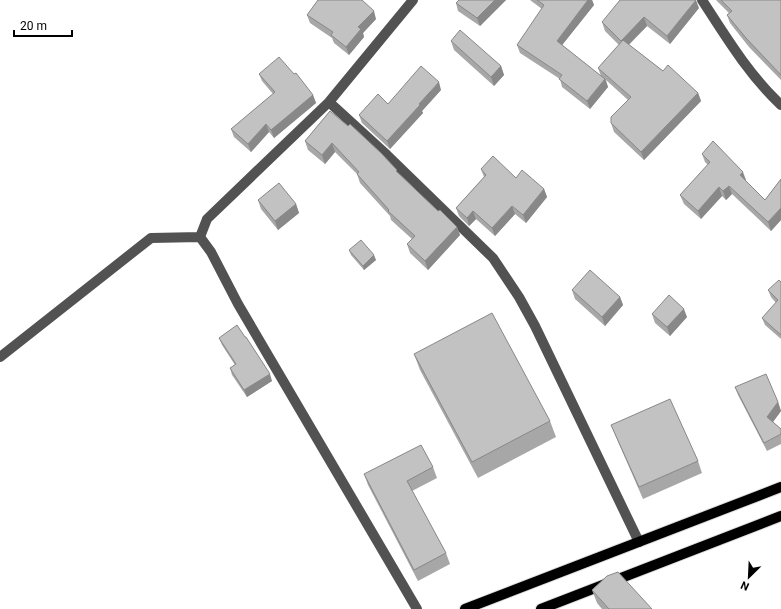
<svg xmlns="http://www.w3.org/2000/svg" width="781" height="609" viewBox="0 0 781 609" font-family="Roboto,sans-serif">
<rect width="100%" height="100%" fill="#fff"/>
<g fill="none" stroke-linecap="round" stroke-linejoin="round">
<g stroke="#dbdbdb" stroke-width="12">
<path id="major" d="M465,609L781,487
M541,609L781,516"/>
</g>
<path stroke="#525252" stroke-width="10" d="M413,0L329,102L207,219L200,237L211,252L238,304L417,609
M702,0C726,37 749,75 781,105
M329,102L387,155L493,258L519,297L535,326L639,542
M0,357L151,238L200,237"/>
<use href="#major" stroke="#000" stroke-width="10"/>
</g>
<path fill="#a7a7a7" d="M506,0L480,26L458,11L456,3Z
M530,0H592L594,5L562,45L601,76L598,68L619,45L605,31L602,22L699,8L670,44L647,26L629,45L663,71L698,93L701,101L644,160L614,132L611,123L628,100L606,80L608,87L590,109L562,87L560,79L520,53L517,45L542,9Z
M716,0H781V80L749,47L730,23L727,15L729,13Z
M307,15L376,19L363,33L364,37L349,55L334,43L332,38L310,23Z
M451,41L501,66L504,75L494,86L454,50Z
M259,74H294L313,95L316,103L274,138L269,132L251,152L234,137L231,129L273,94L262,81Z
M441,90L422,111L423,113L390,149L362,123L359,115L388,104Z
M330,111L438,211L457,227L460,235L428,270L410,253L407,244L412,239L391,220L390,216L360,183L357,174L335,152L325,164L308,150L305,141Z
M702,154L746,180L745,181L765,200L781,179V220L771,231L732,194L726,200L722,196L701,219L684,204L680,195L708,165L705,162Z
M481,169L516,178L544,189L547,197L526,223L515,214L495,236L476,219L469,226L459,216L456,208L484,177Z
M258,200L296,204L299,213L278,230L261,209Z
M349,250L376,260L364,270L351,255Z
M781,282V339L765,325L762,318L776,303L771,297L768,290Z
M572,290L620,297L623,305L605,326L575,299Z
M652,314L687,317L670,336L655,323Z
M219,338L272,381L247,397L232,375L230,368L235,365L222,345Z
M414,354L550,421L556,437L478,478L420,370Z
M735,387L778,402L781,411L773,422L781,429V444L767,451L738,395Z
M611,425L698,461L702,473L643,499L616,437Z
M433,467L437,478L412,491L446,553L450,564L418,581L368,485L364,474Z
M592,590L652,609H602L597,603Z"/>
<path fill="#888" d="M495,0H506L480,26L477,18Z
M588,0H592L594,5L559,49L557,41Z
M696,0L699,8L670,44L667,36Z
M374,11L376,19L363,33L364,37L349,55L346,47L358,27Z
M644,17L647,26L624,49L621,41Z
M501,66L504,75L494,86L491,77Z
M605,79L608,87L590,109L587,101Z
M439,82L441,90L422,111L423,113L390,149L387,141L419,104Z
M698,93L701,101L644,160L641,152Z
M313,95L316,103L274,138L271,130Z
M266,124L269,132L251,152L248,144Z
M332,143L335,152L325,164L322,155Z
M743,172L746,180L743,184L740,175Z
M729,186L732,194L726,200L723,191Z
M719,187L722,196L701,219L698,211Z
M544,189L547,197L526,223L523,215Z
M296,204L299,213L278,230L275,221Z
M512,206L515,214L495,236L492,228Z
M781,208V220L771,231L768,222Z
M473,211L476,219L469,226L467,218Z
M457,227L460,235L428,270L425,261Z
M374,255L376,260L364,270L363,266Z
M620,297L623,305L605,326L602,317Z
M684,309L687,317L670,336L667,327Z
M270,374L272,381L247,397L244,390Z
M778,402L781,411L770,426L767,417Z"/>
<path fill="#c2c2c2" stroke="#888" d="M318,0H362L374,11L358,27L361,29L346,47L331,35L333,32L307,15Z
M459,0H495L477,18L456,3Z
M537,0H588L557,41L605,79L587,101L559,79L562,75L517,45L544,5Z
M620,0H696L667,36L644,17L621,41L602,22Z
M721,0H781V75L746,38L727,15L732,11Z
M460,30L501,66L491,77L451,41Z
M623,40L663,71L668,65L698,93L641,152L611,123V117L631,97L598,68Z
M279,57L294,74L296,73L313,95L271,130L266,124L248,144L231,129L275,92L259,74Z
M421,66L439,82L419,104L420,105L387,141L359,115L378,94L388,104Z
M330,111L348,126L350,124L381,153L397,170L396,171L438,211L440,210L457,227L425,261L407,244L415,236L388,211L389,210L357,174L359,172L332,143L322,155L305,141Z
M713,141L743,172L740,175L765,200L781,179V208L768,222L729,186L723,191L719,187L698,211L680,195L710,162L702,154Z
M493,156L516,178L522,170L544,189L523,215L512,206L492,228L473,211L467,218L456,208L486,175L481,169Z
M279,183L296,204L275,221L258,200Z
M361,240L374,255L363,266L349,250Z
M590,270L620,297L602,317L572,290Z
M779,280L781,282V335L762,318L778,300L768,290Z
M669,295L684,309L667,327L652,314Z
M492,313L550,421L472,462L414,354Z
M237,325L245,337H246L270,374L244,390L230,368L236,364L219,338Z
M766,374L778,402L767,417L781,429V434L764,443L735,387Z
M670,399L698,461L639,487L611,425Z
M421,445L433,467L407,481L446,553L414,570L364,474Z
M618,572L652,609H609L592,590L607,576Z"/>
<g transform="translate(749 577) rotate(204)" stroke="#ffffff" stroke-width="3" paint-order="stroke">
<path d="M0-3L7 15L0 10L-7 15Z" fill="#000000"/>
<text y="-6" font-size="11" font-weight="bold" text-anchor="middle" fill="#000000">N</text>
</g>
<path d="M14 30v6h58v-6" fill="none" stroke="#000000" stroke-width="2"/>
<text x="20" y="30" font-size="12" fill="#000000" stroke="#ffffff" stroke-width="3" paint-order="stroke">20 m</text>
</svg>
